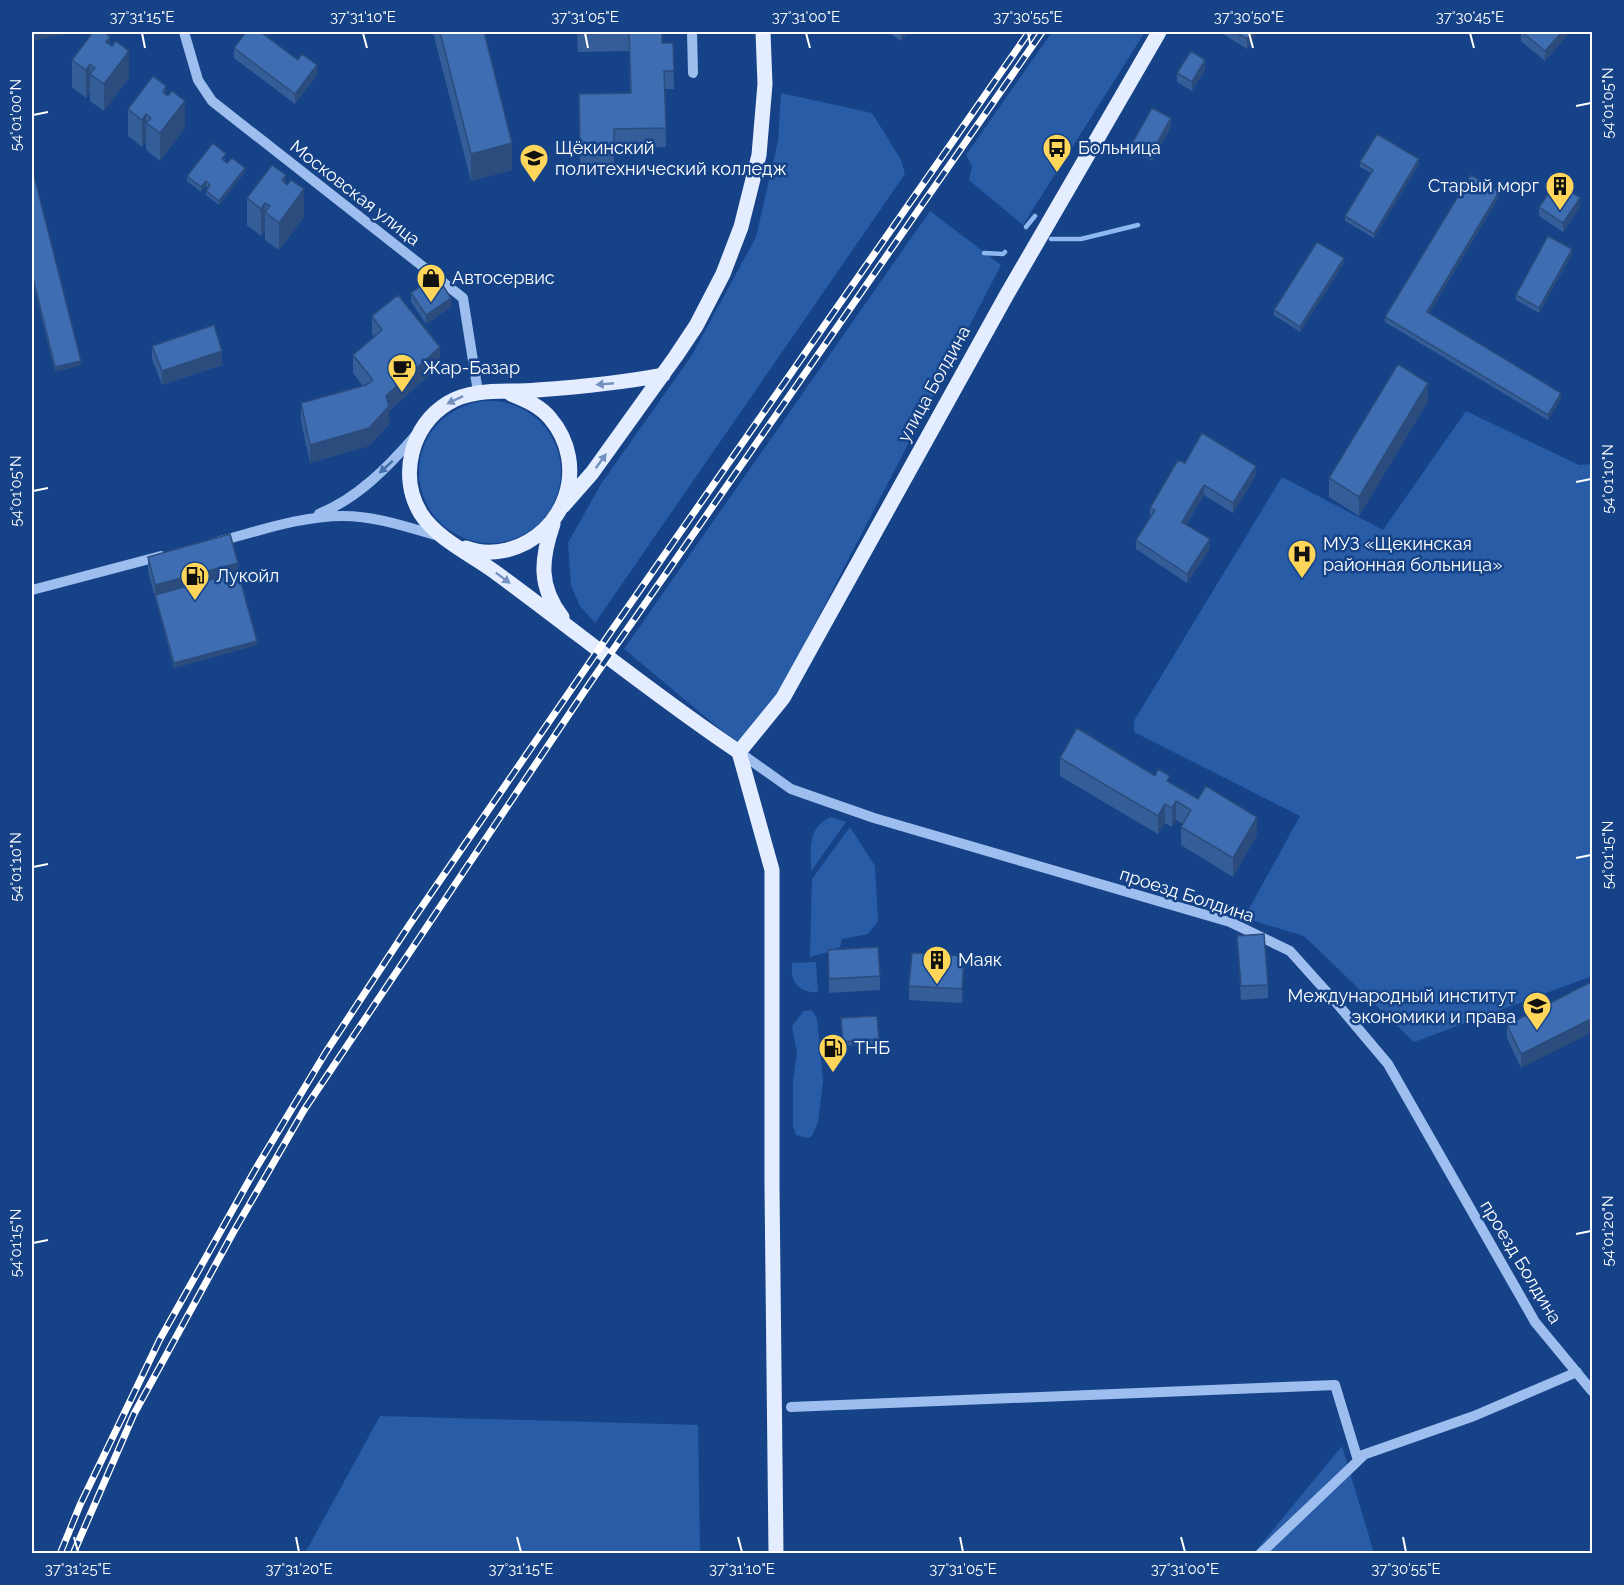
<svg xmlns="http://www.w3.org/2000/svg" width="1624" height="1585" viewBox="0 0 1624 1585" font-family="Raleway,sans-serif">
<rect width="100%" height="100%" fill="#164388"/>
<path fill="#285ca6" d="M1052,32H1145L1023,225L969,180L972,166L966,155Z
M781,93L872,113L901,160L905,174L595,623L580,606L571,585L568,543L601,484L692,355L756,237L778,141Z
M930,211L1001,265L778,695L738,744L624,649Z
M419 472a71 71 0 1 1 142 0a71 71 0 1 1-142 0Z
M1466,411L1579,465L1592,464V976L1414,1042L1304,936L1244,918L1300,816L1134,732V721L1282,477L1383,530Z
M831,817L846,822L811,871C811,848 807,828 831,817Z
M850,827L875,866L878,921L868,934L842,939L840,947L825,953L810,957L812,879Z
M816,962L818,992C808,993 796,989 793,978C791,974 792,967 792,963Z
M812,1010L817,1019L823,1081L818,1122L812,1136L808,1138L796,1135L793,1126V1081L797,1053L792,1026L804,1011Z
M380,1416L698,1425L700,1553H305Z
M1342,1446L1374,1553H1254Z"/>
<g fill="none" stroke-linecap="round" stroke-linejoin="round">
<path stroke="#8fb8f1" stroke-width="4.5" d="M1026,227L1035,216
M1051,239H1081L1138,225
M984,253L1003,254L1005,252"/>
<path stroke="#9dbeee" stroke-width="10" d="M184,32L198,80L212,101L463,298L478,392
M692,32L693,73
M319,514C358,498 388,467 415,436
M220,541C259,531 301,516 343,516C376,516 407,527 439,536
M32,590L161,556
M739,752L791,789L874,818L1230,922L1290,951L1334,1000L1388,1064L1535,1322L1592,1391
M791,1407L1335,1385L1357,1457L1474,1416L1577,1372
M1260,1554L1364,1455"/>
<path stroke="#e4edff" stroke-width="15" d="M663,375C621,383 579,387 537,390C507,393 475,387 448,403C411,425 398,477 421,514C437,539 472,555 495,572C577,632 655,696 739,752L772,870V1186L776,1554
M563,506L592,473L676,356L696,326L723,274L741,227L759,155L765,84L763,32
M553,524C541,559 538,586 562,617
M466,548C479,553 494,553 507,550C566,535 590,465 550,418C540,406 526,400 511,394
M739,752L783,698L1006,296L1159,32"/>
<g stroke="#fff" stroke-width="7">
<path id="rail" d="M60,1554L80,1505L160,1339L255,1170L326,1052L410,924L612,630L1029,32
M73,1554L134,1414L234,1231L304,1110L590,683L1042,32"/>
</g>
<use href="#rail" stroke="#164388" stroke-width="4.5" stroke-dasharray="14" stroke-linecap="butt"/>
</g>
<path fill="#355e98" d="M268,32V37L317,75L295,104L234,58V48Z
M433,32H484L512,170L471,181Z
M577,32H662V43H673L674,89H665L666,147L614,148V169L580,170L579,94L630,93L629,51L578,52Z
M887,32H908L901,41Z
M1220,32H1258L1247,49Z
M1521,32H1570L1545,61L1521,41Z
M110,45L129,78L104,111L90,101V92L86,98L72,87V60Z
M1205,70L1192,91L1177,82V73Z
M166,95L185,128L160,161L146,150V141L142,147L128,136V109Z
M1171,127L1152,161L1133,151V142Z
M226,158L224,161L227,163L245,172L219,205L206,195V191L208,188L206,186L201,192L187,181V176Z
M1360,162L1419,164L1374,238L1345,221V216L1371,173L1360,167Z
M32,168L81,365L55,372L32,279Z
M286,184L304,217L279,250L265,240V230L261,236L247,225V198Z
M1499,197L1429,313L1561,398L1548,420L1385,322V317Z
M1539,207H1580L1563,232L1539,216Z
M1572,254L1539,313L1516,300V295Z
M1344,263L1300,332L1274,315V310Z
M411,293L451,307L426,324L411,302Z
M372,316L440,365L389,411V424L369,446L310,463L301,421V403L363,386L353,373V355L374,337L372,334Z
M152,346L222,365L162,385L152,359Z
M1428,401L1359,516L1329,497V478Z
M1185,463L1256,475L1233,513L1204,495L1186,525L1210,548L1187,583L1136,549V540L1150,517V508Z
M148,557L238,572L257,645L174,668L148,571Z
M1060,758L1155,776L1170,783L1257,835L1233,877L1181,845V827L1183,824L1176,820L1172,827L1165,823L1158,834L1060,776Z
M1237,936L1268,985V998L1241,1000Z
M828,950L880,976V990L829,993Z
M964,970L962,1003L909,1000V986Z
M1593,981L1521,1068L1507,1038V1025Z
M877,1016L879,1044L843,1046L841,1018Z"/>
<path fill="#2b4c7c" d="M32,32H75L32,41Z
M265,32H268V37L263,43V34Z
M901,32H908L901,41Z
M1252,32H1258L1247,49V39Z
M1562,32H1570L1545,61V51Z
M110,37V64L106,42Z
M129,51V78L104,111V84Z
M1205,60V70L1192,91V82Z
M90,64V92L86,98V70Z
M317,65V75L295,104V94Z
M166,86V113L163,92Z
M185,101V128L160,161V133Z
M146,114V141L142,147V120Z
M1171,118V127L1152,161V152Z
M512,143V170L471,181V154Z
M1419,159V164L1374,238V234Z
M245,168V172L219,205V201Z
M286,175V203L282,180Z
M206,181V186L201,192V187Z
M304,189V217L279,250V223Z
M1499,192V197L1427,317V312Z
M1580,198V207L1563,232V223Z
M265,203V230L261,236V209Z
M1572,249V254L1539,313V308Z
M1344,258V263L1300,332V327Z
M451,298V307L426,324V315Z
M440,347V365L389,411V424L369,446L310,463V445L386,396Z
M222,351V365L162,385V371Z
M81,361V365L55,372V367Z
M1428,383V401L1359,516V497Z
M1561,393V398L1548,420V415Z
M1256,466V475L1233,513V503Z
M1204,485V495L1182,531V522Z
M1210,539V548L1187,583V574Z
M238,563V577L155,595V585Z
M257,641V645L174,668V663Z
M1176,801V820L1172,827V808Z
M1165,804V823L1158,834V816Z
M1257,817V835L1233,877V858Z
M964,956V970L962,1003V989Z
M1593,1018V1032L1521,1068V1054Z"/>
<path fill="#3e6db1" stroke="#2b4c7c" stroke-width="1.5" d="M93,32H104L110,37L106,42L112,46L116,41L129,51L104,84L90,74L95,68L90,64L86,70L72,60Z
M246,32H265L263,34L298,60L302,54L317,65L295,94L234,48Z
M440,32H484L512,143L471,154Z
M578,32H662V43H673L674,71H664L666,128L614,129V150L580,151L579,94L631,93L629,32L578,34Z
M1235,32H1252L1247,39Z
M1522,32H1562L1545,51Z
M1191,51L1205,60L1192,82L1177,73Z
M153,76L166,86L163,92L168,96L172,91L185,101L160,133L146,123L151,118L146,114L142,120L128,109Z
M1152,108L1171,118L1152,152L1133,142Z
M1377,134L1419,159L1374,234L1345,216L1373,170L1360,162Z
M213,143L226,154L222,159L227,163L232,158L245,168L219,201L206,191L210,185L206,181L201,187L187,176Z
M272,165L286,175L282,180L287,185L291,180L304,189L279,223L265,212L270,206L265,203L261,209L247,198Z
M32,168L81,361L55,367L32,274Z
M1471,175L1499,192L1427,312L1561,393L1548,415L1385,317Z
M1557,182L1580,198L1563,223L1539,207Z
M1548,236L1572,249L1539,308L1516,295Z
M1317,242L1344,258L1300,327L1274,310Z
M436,275L451,298L426,315L411,293Z
M398,295L440,347L386,396L389,406L369,428L310,445L301,403L366,385L373,380L353,355L382,330L372,316Z
M214,325L222,351L162,371L152,346Z
M1398,364L1428,383L1359,497L1329,478Z
M1202,433L1256,466L1233,503L1204,485L1182,522L1210,539L1187,574L1136,540L1155,510L1150,508L1178,460L1185,463Z
M230,534L238,563L155,585L148,557Z
M238,572L257,641L174,663L155,595Z
M1077,728L1155,776L1158,769L1170,776L1167,781L1198,799L1206,786L1257,817L1233,858L1181,827L1191,810L1176,801L1172,808L1165,804L1158,816L1060,758Z
M1264,934L1268,985L1241,986L1237,936Z
M878,947L880,976L829,979L828,950Z
M912,953L964,956L962,989L909,986Z
M1593,981V1018L1521,1054L1507,1025Z
M877,1016L879,1039L843,1042L841,1018Z"/>
<defs><path id="oneway-solid" d="M-6-.8H1V-3.2L6.5 0L1 3.2V.8H-6Z" transform="scale(1.5)"/></defs>
<g fill="#7390be">
<use href="#oneway-solid" transform="translate(605 384) rotate(175)"/>
<use href="#oneway-solid" transform="translate(455 400) rotate(154)"/>
<use href="#oneway-solid" transform="translate(601 461) rotate(-54)"/>
<use href="#oneway-solid" transform="translate(503 578) rotate(37)"/>
</g>
<use fill="#456eac" href="#oneway-solid" transform="translate(386 467) rotate(138)"/>
<path fill="none" stroke="#fff" stroke-width="2" d="M142,33L145,48M363,33L367,48M585,33L588,48M806,33L810,48M1028,33L1031,48M1249,33L1253,48M1470,33L1474,48M1576,106L1591,103M33,115L48,112M1576,482L1591,479M33,491L48,488M1576,858L1591,855M33,867L48,864M1576,1234L1591,1231M33,1243L48,1240M74,1537L78,1552M296,1537L299,1552M517,1537L521,1552M738,1537L742,1552M960,1537L963,1552M1181,1537L1185,1552M1403,1537L1406,1552"/>
<defs>
<g id="bus-pin" transform="scale(1.5)"><path d="M0 17L-7.5 6A9.5 9.5 0 1 1 7.5 6Z" fill="#ffd65a" stroke="#164388"/><path d="M-5-6H5V4H4V6H2V4H-2V6H-4V4H-5ZM-3.5-4V0h7V-4ZM-3.5 1.2v1.5H-2V1.2ZM2 1.2v1.5H3.5V1.2Z" fill="#111"/></g>
<g id="university-pin" transform="scale(1.5)"><path d="M0 17L-7.5 6A9.5 9.5 0 1 1 7.5 6Z" fill="#ffd65a" stroke="#164388"/><path d="M0-5L7-2L0 1L-7-2ZM-4 1L0 2.5L4 1V4Q0 6-4 4Z" fill="#111"/></g>
<g id="building-pin" transform="scale(1.5)"><path d="M0 17L-7.5 6A9.5 9.5 0 1 1 7.5 6Z" fill="#ffd65a" stroke="#164388"/><path d="M-4-6H4V6H1V3H-1V6H-4ZM-2.5-4.3h1.7v1.8h-1.7ZM.8-4.3h1.7v1.8H.8ZM-2.5-1h1.7V.8h-1.7ZM.8-1h1.7V.8H.8Z" fill="#111"/></g>
<g id="shop-pin" transform="scale(1.5)"><path d="M0 17L-7.5 6A9.5 9.5 0 1 1 7.5 6Z" fill="#ffd65a" stroke="#164388"/><path d="M-5-2.5h2.3a2.7 3.5 0 0 1 5.4 0H5L5.5 6h-11ZM-1.5-2.5h3a1.5 2.3 0 0 0-3 0Z" fill="#111"/></g>
<g id="cafe-pin" transform="scale(1.5)"><path d="M0 17L-7.5 6A9.5 9.5 0 1 1 7.5 6Z" fill="#ffd65a" stroke="#164388"/><path d="M-5.5-4.5H6V0H3Q3 3.5 0 3.5H-2.5Q-5.5 3.5-5.5 0ZM3-3.2v2h1.7v-2ZM-6 4.5H4V6H-6Z" fill="#111"/></g>
<g id="hospital-pin" transform="scale(1.5)"><path d="M0 17L-7.5 6A9.5 9.5 0 1 1 7.5 6Z" fill="#ffd65a" stroke="#164388"/><path d="M-5-5h3v3.5h4V-5h3V5h-3V1.5h-4V5h-3Z" fill="#111"/></g>
<g id="fuel-pin" transform="scale(1.5)"><path d="M0 17L-7.5 6A9.5 9.5 0 1 1 7.5 6Z" fill="#ffd65a" stroke="#164388"/><path d="M-5.5-6h7V0h2V4h1.3V-2.5L3-4.5l.8-.8L6-3V5H2.5V1h-1V6h-7ZM-4.2-4.7v3.2H.2V-4.7Z" fill="#111"/></g>
</defs>
<g fill-rule="evenodd">
<use href="#bus-pin" x="1057" y="148"/>
<use href="#university-pin" x="534" y="158"/>
<use href="#building-pin" x="1560" y="186"/>
<use href="#shop-pin" x="431" y="278"/>
<use href="#cafe-pin" x="402" y="368"/>
<use href="#hospital-pin" x="1302" y="554"/>
<use href="#fuel-pin" x="195" y="576"/>
<use href="#building-pin" x="937" y="960"/>
<use href="#university-pin" x="1537" y="1006"/>
<use href="#fuel-pin" x="833" y="1048"/>
</g>
<g text-anchor="middle" stroke-width="5" stroke-linejoin="round" paint-order="stroke">
<g font-size="18" fill="#fff" stroke="#164388" text-anchor="start">
<text x="555" y="154">Щёкинский<tspan x="555" dy="21">политехнический колледж</tspan></text>
<text x="1078" y="154">Больница</text>
<text x="1539" y="192" text-anchor="end">Старый морг</text>
<text x="452" y="284">Автосервис</text>
<text x="423" y="374">Жар-Базар</text>
<text x="1323" y="550">МУЗ «Щекинская<tspan x="1323" dy="21">районная больница»</tspan></text>
<text x="216" y="582">Лукойл</text>
<text x="958" y="966">Маяк</text>
<text x="1516" y="1002" text-anchor="end">Международный институт<tspan x="1516" dy="21">экономики и права</tspan></text>
<text x="854" y="1054">ТНБ</text>
</g>
<g font-size="18" fill="#fff" stroke="#164388">
<text transform="translate(355 193) rotate(38)" y="6">Московская улица</text>
<text transform="translate(934 384) rotate(-61)" y="6">улица Болдина</text>
<text transform="translate(1187 895) rotate(18)" y="6">проезд Болдина</text>
<text transform="translate(1521 1262) rotate(59)" y="6">проезд Болдина</text>
</g>
</g>
<rect width="1624" height="1585" fill="none" stroke="#164388" stroke-width="66"/>
<rect x="33" y="33" width="1558" height="1519" fill="none" stroke="#fff" stroke-width="2"/>
<g font-size="15" text-anchor="middle" fill="#fff">
<text x="142" y="22">37°31'15"E</text>
<text x="363" y="22">37°31'10"E</text>
<text x="585" y="22">37°31'05"E</text>
<text x="806" y="22">37°31'00"E</text>
<text x="1028" y="22">37°30'55"E</text>
<text x="1249" y="22">37°30'50"E</text>
<text x="1470" y="22">37°30'45"E</text>
<text transform="translate(1608 103) rotate(-90)" y="5">54°01'05"N</text>
<text transform="translate(16 115) rotate(-90)" y="5">54°01'00"N</text>
<text transform="translate(1608 479) rotate(-90)" y="5">54°01'10"N</text>
<text transform="translate(16 491) rotate(-90)" y="5">54°01'05"N</text>
<text transform="translate(1608 855) rotate(-90)" y="5">54°01'15"N</text>
<text transform="translate(16 867) rotate(-90)" y="5">54°01'10"N</text>
<text transform="translate(1608 1231) rotate(-90)" y="5">54°01'20"N</text>
<text transform="translate(16 1243) rotate(-90)" y="5">54°01'15"N</text>
<text x="78" y="1574">37°31'25"E</text>
<text x="299" y="1574">37°31'20"E</text>
<text x="521" y="1574">37°31'15"E</text>
<text x="742" y="1574">37°31'10"E</text>
<text x="963" y="1574">37°31'05"E</text>
<text x="1185" y="1574">37°31'00"E</text>
<text x="1406" y="1574">37°30'55"E</text>
</g>
</svg>
